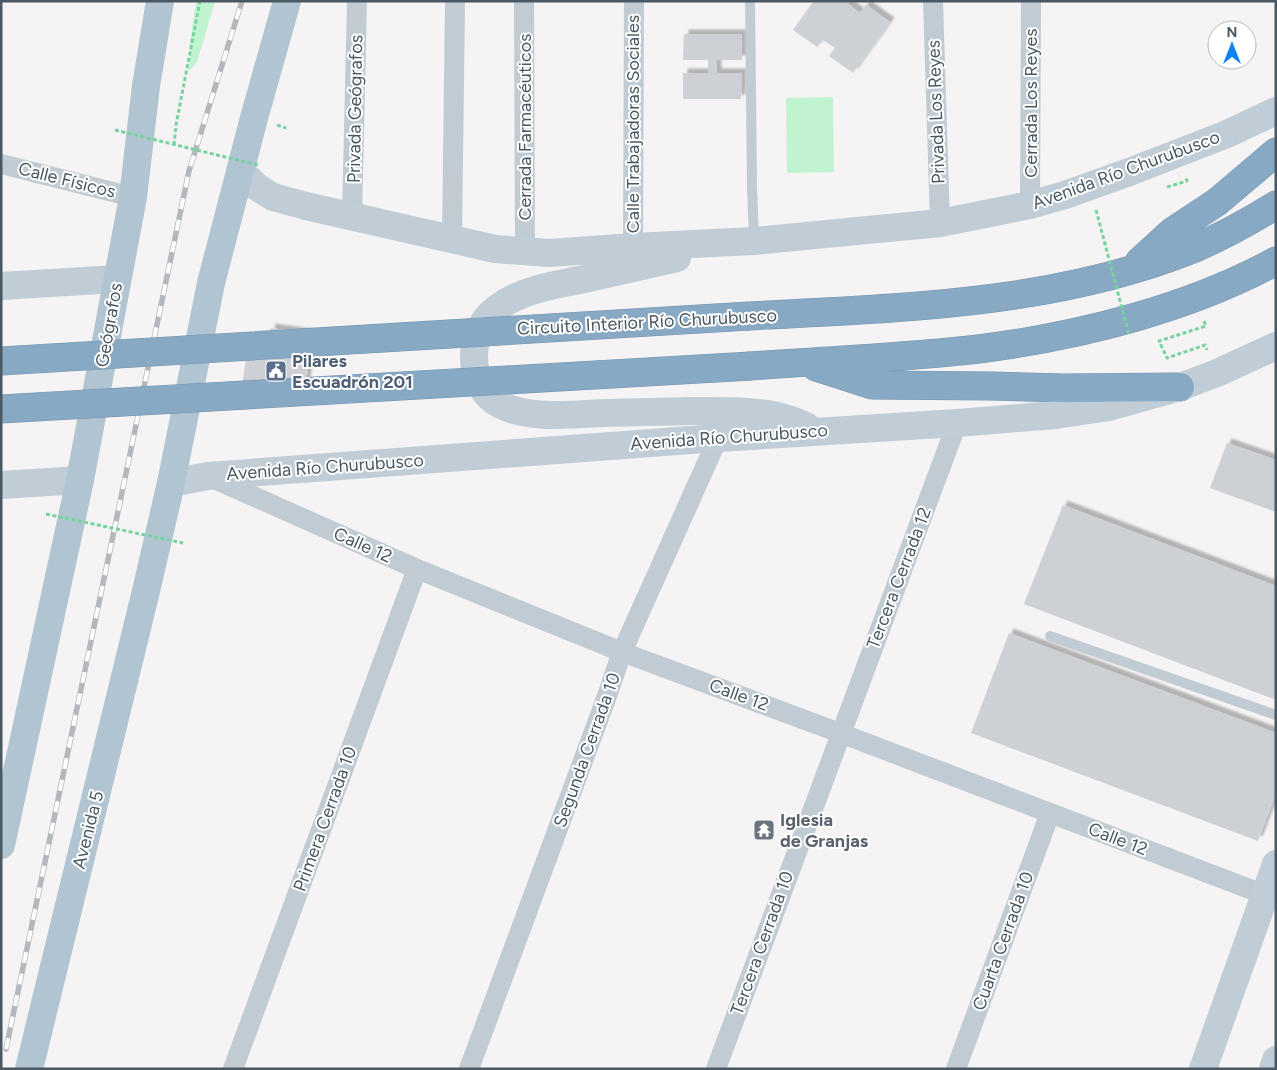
<svg xmlns="http://www.w3.org/2000/svg" width="1277" height="1070" viewBox="0 0 1277 1070" font-family="Figtree,sans-serif">
<defs>
<filter id="shadow"><feDropShadow dx="4.5" dy="-4.5" stdDeviation="1" flood-color="#0004"/></filter>
</defs>
<rect width="100%" height="100%" fill="#f5f3f3"/>
<path fill="#c0f3d0" d="M196,1H215L197,62L189,71L190,44Z
M833,97L834,172L787,173L786,98Z"/>
<path fill="#cdd0d5" filter="url(#shadow)" d="M814,1H850L848,4L860,13L866,5L890,22L853,73L829,56L835,48L823,40L817,47L793,30Z
M684,34H742V60H717V73H742L741,99H683V73H708V60H683Z
M271,328L313,334L305,388L240,398L247,353L267,356Z
M1227,443L1276,460V512L1210,488Z
M1063,505L1276,586V700L1024,604Z
M1009,633L1276,733V794L1258,841L971,733Z"/>
<g fill="none" stroke-linecap="round" stroke-linejoin="round">
<g stroke="#7394b0" stroke-width="29">
<path id="highway" d="M1139,262L1173,231L1217,202L1276,152
M749,316C899,308 1054,305 1195,248C1223,236 1250,221 1276,205
M751,366C829,360 908,358 986,348C1083,335 1190,308 1276,261
M816,367L872,385L991,386L1065,388L1180,387"/>
</g>
<path stroke="#75d49f" stroke-width="3" stroke-dasharray="4 2.5" stroke-linecap="butt" d="M277,125L286,128
M174,145L176,125L200,1
M1167,187L1187,181L1186,178
M1204,321L1206,326L1159,341L1167,358L1205,345L1207,350"/>
<path stroke="#c0cbd3" stroke-width="10" d="M750,1L752,187L754,240
M1050,636L1276,715"/>
<path stroke="#c0cbd3" stroke-width="20" d="M524,1L525,252
M933,1L940,223
M1,164L133,197
M1030,205L1031,1
M352,217L357,1
M452,240L455,1
M633,247L634,1
M210,477L417,569L622,652L840,733L1276,899
M233,1069L417,569
M469,1069L607,696L622,652L718,438
M716,1069L957,423
M956,1069L1050,813"/>
<path stroke="#c0cdd7" stroke-width="28" d="M240,171L257,187L273,197L306,206L495,249L549,253L633,247L754,241L940,223L1030,205L1065,195L1132,171L1227,134L1276,111
M677,258C646,265 615,272 584,279C556,285 523,289 499,307C488,314 481,325 477,337C470,359 475,389 496,402C526,421 573,414 607,413C635,412 663,412 691,411C719,411 749,410 777,416C787,418 797,422 806,426
M1,286L117,279
M171,483L208,476L718,438L957,423L1056,415L1109,407L1180,387L1217,373L1276,346
M1,485L80,480
M1203,1069L1276,864
M1273,1069L1276,1060"/>
<path stroke="#b1c4d2" stroke-width="28" d="M1,845L80,480L133,197L146,86L160,1
M29,1069L146,591L171,483L211,283L254,118L287,1"/>
<use href="#highway" stroke="#88a9c4" stroke-width="28"/>
<g stroke="#b4b8bd" stroke-width="5.5">
<path id="rail" d="M6,1049L189,171L242,1"/>
</g>
<use href="#rail" stroke="#fff" stroke-width="4" stroke-dasharray="11" stroke-linecap="butt"/>
<g stroke="#7394b0" stroke-width="29" stroke-linecap="butt">
<path id="highway-bridge" d="M1,361L749,316
M1,409L751,366"/>
</g>
<path stroke="#75d49f" stroke-width="3" stroke-dasharray="4 2.5" stroke-linecap="butt" d="M115,130L258,165
M1096,210L1129,335
M46,514L183,543"/>
<use href="#highway-bridge" stroke="#88a9c4" stroke-width="28"/>
</g>
<defs>
<g id="civic-square" transform="scale(1.125)"><rect x="-9" y="-9" width="18" height="18" rx="4" fill="#5c6f8a" stroke="#fff"/><path d="M-.6-6.5H3V-4.5H.6V-3L4-1V1h2V6H-6V1h2V-1L-.6-3ZM-1.2 2.5V6h2.4V2.5Z" fill="#fff"/></g>
<g id="temple-square" transform="scale(1.125)"><rect x="-9" y="-9" width="18" height="18" rx="4" fill="#6b7280" stroke="#fff"/><path d="M0-6L5-2H3V0L6.5 2.5H4V6H1.5V3h-3V6H-4V2.5H-6.5L-3 0V-2H-5Z" fill="#fff"/></g>
</defs>
<g fill-rule="evenodd">
<use href="#civic-square" x="276" y="371"/>
<use href="#temple-square" x="764" y="830"/>
</g>
<g text-anchor="middle" stroke-width="4" stroke-linejoin="round" paint-order="stroke">
<g font-size="18" fill="#495862" stroke="#fff">
<text transform="translate(1031 103) rotate(-90)" y="6">Cerrada Los Reyes</text>
<text transform="translate(355 109) rotate(-89)" y="6">Privada Geógrafos</text>
<text transform="translate(936 112) rotate(-92)" y="6">Privada Los Reyes</text>
<text transform="translate(633 124) rotate(-90)" y="6">Calle Trabajadoras Sociales</text>
<text transform="translate(525 127) rotate(-90)" y="6">Cerrada Farmacéuticos</text>
<text transform="translate(1126 170) rotate(-20)" y="6">Avenida Río Churubusco</text>
<text transform="translate(67 180) rotate(14)" y="6">Calle Físicos</text>
<text transform="translate(647 322) rotate(-3)" y="6">Circuito Interior Río Churubusco</text>
<text transform="translate(109 325) rotate(-80)" y="6">Geógrafos</text>
<text transform="translate(729 437) rotate(-4)" y="6">Avenida Río Churubusco</text>
<text transform="translate(325 467) rotate(-4)" y="6">Avenida Río Churubusco</text>
<text transform="translate(363 545) rotate(24)" y="6">Calle 12</text>
<text transform="translate(899 578) rotate(-69)" y="6">Tercera Cerrada 12</text>
<text transform="translate(739 695) rotate(20)" y="6">Calle 12</text>
<text transform="translate(587 750) rotate(-70)" y="6">Segunda Cerrada 10</text>
<text transform="translate(325 819) rotate(-70)" y="6">Primera Cerrada 10</text>
<text transform="translate(88 830) rotate(-76)" y="6">Avenida 5</text>
<text transform="translate(1118 839) rotate(21)" y="6">Calle 12</text>
<text transform="translate(1003 941) rotate(-70)" y="6">Cuarta Cerrada 10</text>
<text transform="translate(762 943) rotate(-70)" y="6">Tercera Cerrada 10</text>
</g>
<g font-size="18" font-weight="bold" fill="#4e5e75" stroke="#fff" text-anchor="start">
<text x="292" y="367">Pilares<tspan x="292" dy="21">Escuadrón 201</tspan></text>
</g>
<g font-size="18" font-weight="bold" fill="#5b616d" stroke="#fff" text-anchor="start">
<text x="780" y="826">Iglesia<tspan x="780" dy="21">de Granjas</tspan></text>
</g>
</g>
<rect width="1277" height="1070" fill="none" stroke="#495862" stroke-width="5"/>
<g transform="translate(1232 45)"><circle r="24" fill="#ffffff" stroke="#b6bcc0"/>
<path d="M0-4L9 19L0 12L-9 19Z" fill="#0f83f3"/>
<text y="-8" font-size="14" font-weight="bold" text-anchor="middle" fill="#495862">N</text>
</g>
</svg>
